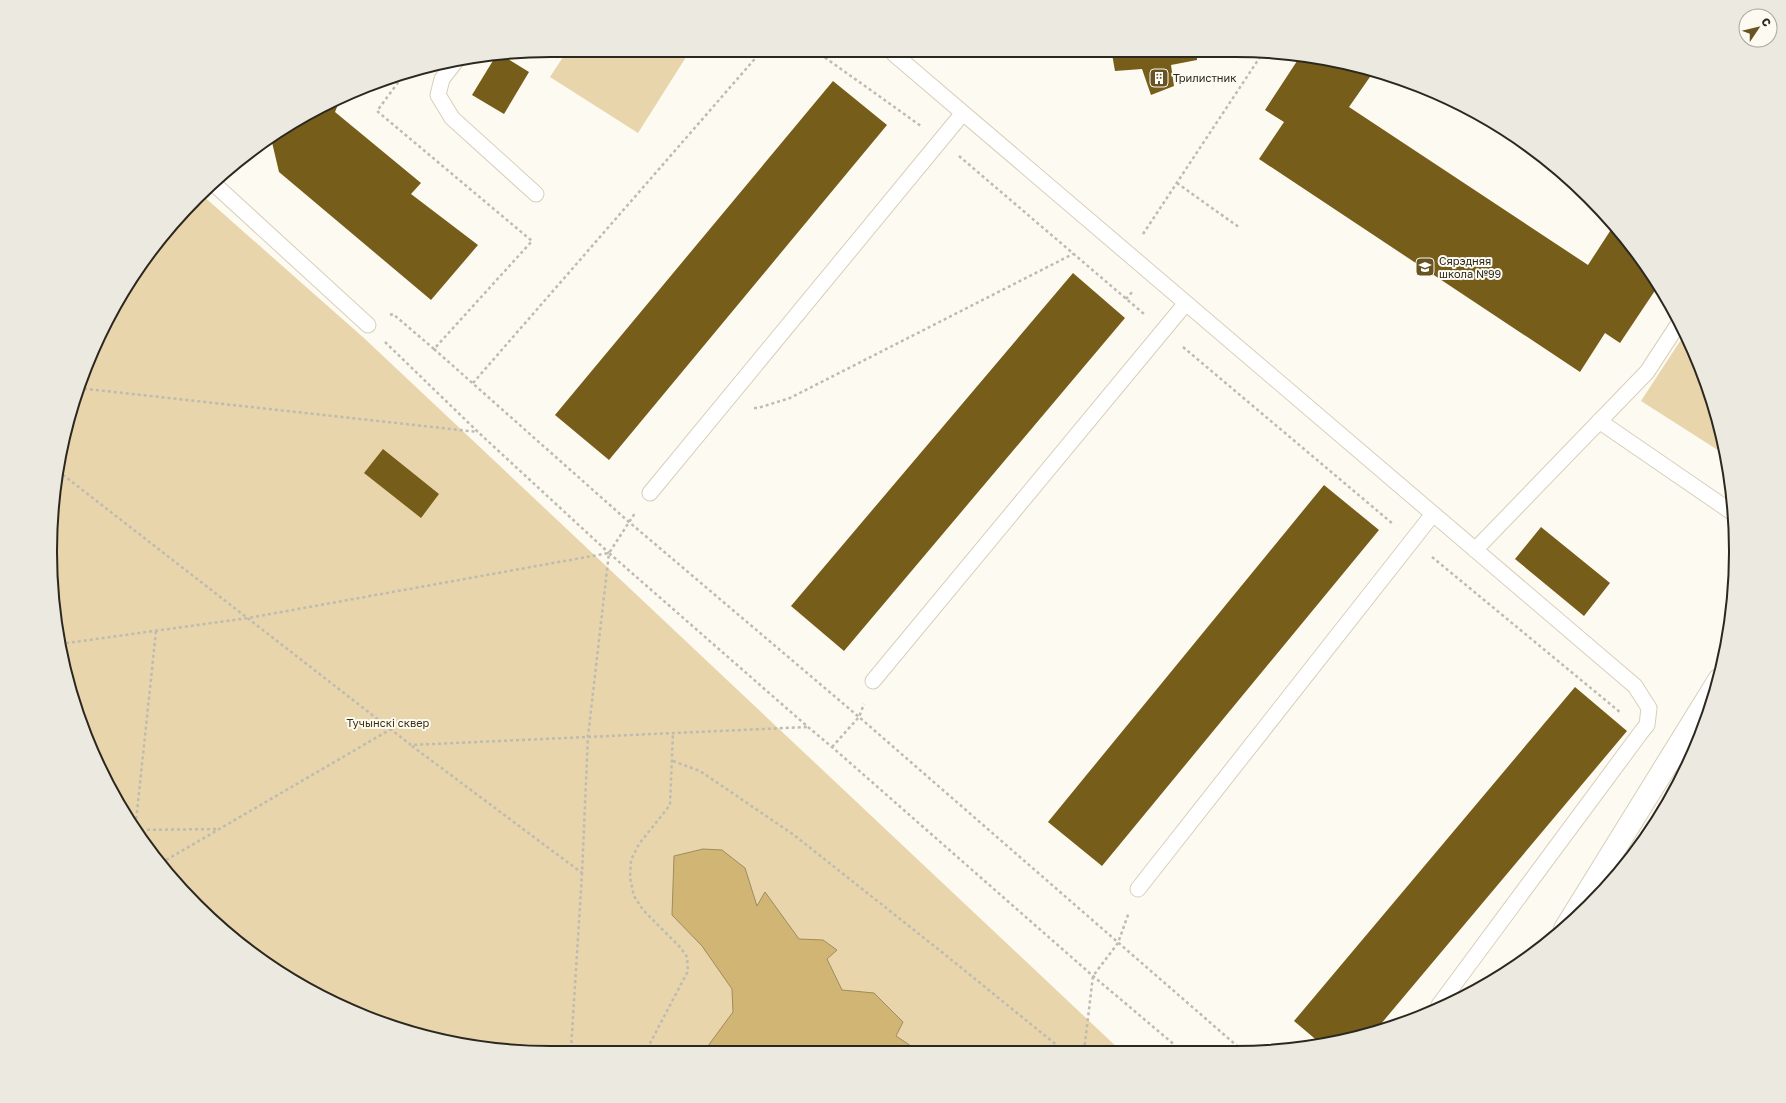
<svg xmlns="http://www.w3.org/2000/svg" width="1786" height="1103" viewBox="0 0 1786 1103" font-family="'Golos Text',sans-serif">
<rect width="100%" height="100%" fill="#fdfaf1"/>
<path fill="#e8d5ab" d="M565,54H688L638,133L550,77Z
M201,194L365,339L1121,1051L486,1049L360,1015L246,950L197,906L135,830L77,712L54,617L50,551L54,486L77,391L135,273Z
M1684,335L1709,390L1724,454L1641,401Z"/>
<path fill="#d1b575" stroke="#a08b5c" d="M703,849L722,850L745,868L757,906L765,892L799,939L823,940L837,950L827,959L842,990L874,993L903,1022L896,1036L917,1050H705L733,1012L732,989L702,946L672,915L674,856Z"/>
<path fill="#775d1a" d="M497,54H500L529,72L504,114L472,95Z
M1112,54H1197V60L1171,65L1174,86L1151,95L1142,69L1115,71Z
M1301,55L1372,74L1349,107L1588,265L1614,225L1658,286L1620,343L1605,333L1580,372L1259,159L1284,122L1265,110Z
M833,81L887,125L609,460L555,415Z
M341,97L335,112L421,183L411,194L478,245L431,300L279,172L271,138L329,102Z
M1073,273L1125,318L844,651L791,606Z
M383,449L439,494L421,518L364,473Z
M1324,485L1379,530L1102,866L1048,822Z
M1541,527L1610,583L1584,616L1515,559Z
M1575,687L1627,731L1375,1031L1365,1036L1320,1043L1294,1021Z"/>
<g fill="none" stroke-linecap="round" stroke-linejoin="round">
<g stroke="#d8cfba" stroke-width="17">
<path id="service" d="M894,54L1635,686L1649,708L1647,725L1642,731L1439,1005
M456,61L442,79L438,95L452,118L536,194
M213,183L368,325
M1599,421L1733,513
M650,493L963,113
M1475,550L1647,372L1679,323
M873,681L1186,303
M1138,889L1433,514"/>
</g>
<g stroke="#d8cfba" stroke-width="24">
<path id="minor" d="M1565,929L1719,680"/>
</g>
<path stroke="#bebbb2" stroke-width="2.5" stroke-dasharray="3 3" stroke-linecap="butt" d="M820,54L921,126
M959,156L1144,314
M1177,183L1240,228
M1143,234L1262,54
M1126,299L1133,291
M390,315L393,314L434,349L532,241L377,111L405,73
M385,342L478,432L609,553
M1183,347L1393,524
M434,349L629,522L859,717L1244,1052
M473,383L759,54
M78,388L478,432
M754,408H758L790,398L1073,254
M58,471L411,745L807,727
M1432,557L1621,713
M60,644L248,618L609,553L635,513
M412,746L582,873
M832,747L859,717L864,704
M673,761L700,771L794,835L943,953L1064,1051
M135,830L218,829
M135,831L156,631
M161,863L391,729
M571,1049L582,874L588,736L609,553L808,727L832,747L1093,976L1183,1052
M647,1049L688,971L687,957L680,947L643,910L634,896L630,878L631,860L639,844L670,805L673,733
M1084,1051L1093,976L1118,943L1129,912"/>
<use href="#service" stroke="#fff" stroke-width="15"/>
<use href="#minor" stroke="#fff" stroke-width="22"/>
</g>
<defs>
<g id="building-square" transform="scale(1)"><rect x="-9" y="-9" width="18" height="18" rx="4" fill="#685423" stroke="#fdfaf1"/><path d="M-4-6H4V6H1V3H-1V6H-4ZM-2.5-4.3h1.7v1.8h-1.7ZM.8-4.3h1.7v1.8H.8ZM-2.5-1h1.7V.8h-1.7ZM.8-1h1.7V.8H.8Z" fill="#fff"/></g>
<g id="school-square" transform="scale(1)"><rect x="-9" y="-9" width="18" height="18" rx="4" fill="#685423" stroke="#fdfaf1"/><path d="M0-5L7-2L0 1L-7-2ZM-4 1L0 2.5L4 1V4Q0 6-4 4Z" fill="#fff"/></g>
</defs>
<g fill-rule="evenodd">
<use href="#building-square" x="1159" y="78"/>
<use href="#school-square" x="1425" y="267"/>
</g>
<g text-anchor="middle" stroke-width="4" stroke-linejoin="round" paint-order="stroke">
<g font-size="11" fill="#2c2820" stroke="#fdfaf1" text-anchor="start">
<text x="1173" y="82">Трилистник</text>
<text x="1439" y="265">Сярэдняя<tspan x="1439" dy="13">школа №99</tspan></text>
</g>
<g font-size="11" fill="#3c3012" stroke="#fdfaf1">
<text x="388" y="727">Тучынскі сквер</text>
</g>
</g>
<path d="M0 0H1786V1103H0ZM551 57H1235A494 494 0 0 1 1729 551V552A494 494 0 0 1 1235 1046H551A494 494 0 0 1 57 552V551A494 494 0 0 1 551 57Z" fill="#ece9e0" fill-rule="evenodd"/>
<path fill="none" stroke="#2c2820" stroke-width="2" d="M551 57H1235A494 494 0 0 1 1729 551V552A494 494 0 0 1 1235 1046H551A494 494 0 0 1 57 552V551A494 494 0 0 1 551 57Z"/>
<g transform="translate(1758 28) rotate(55)"><circle r="19" fill="#fdfaf1" stroke="#a9a69d"/>
<path d="M0-3L7 15L0 10L-7 15Z" fill="#685423"/>
<text y="-6" font-size="11" font-weight="bold" text-anchor="middle" fill="#2c2820">С</text>
</g>
</svg>
